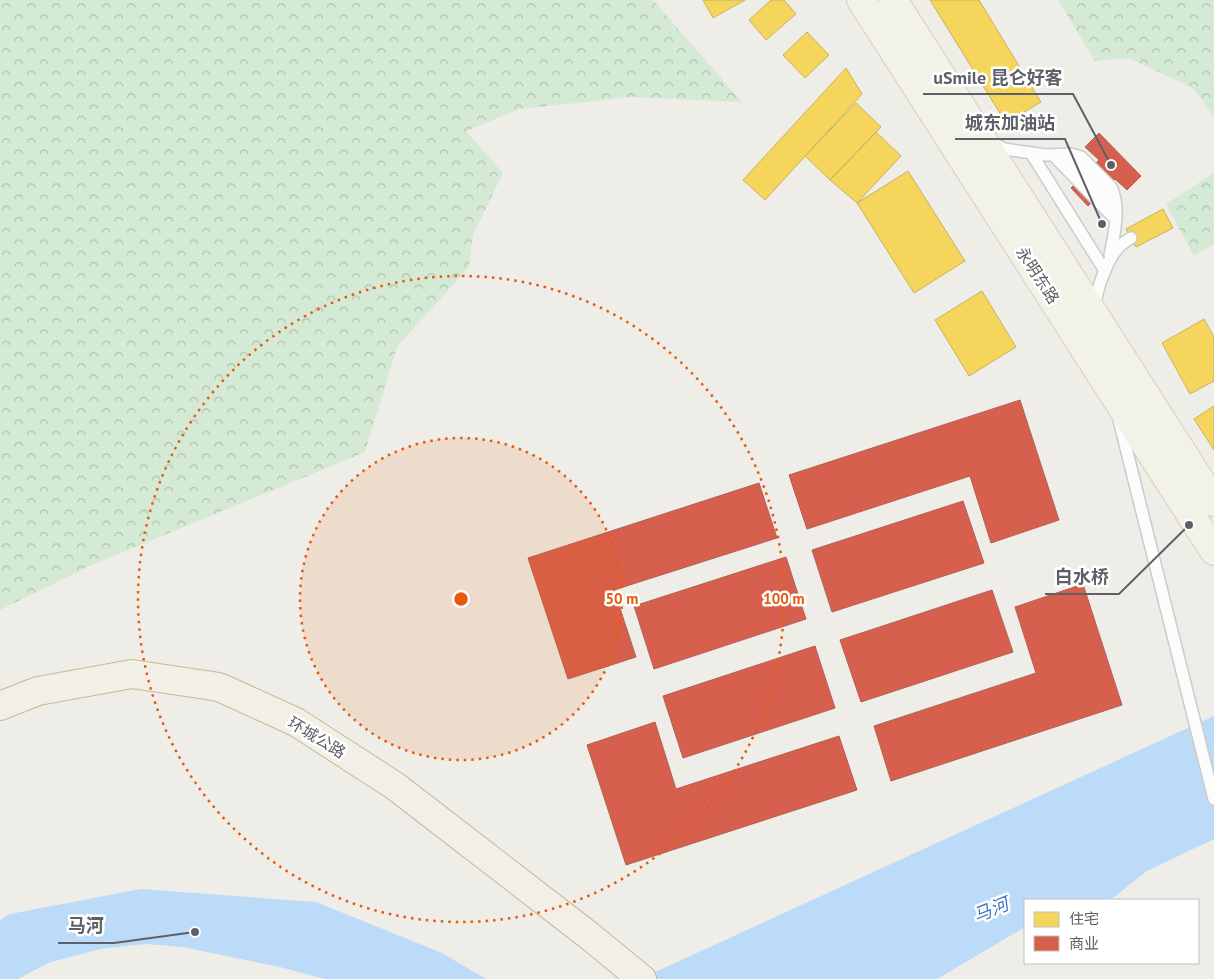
<svg xmlns="http://www.w3.org/2000/svg" width="1214" height="979" viewBox="0 0 1214 979" font-family="'PT Sans','Noto Sans SC',sans-serif">
<defs>
<pattern id="forest-crowns" width="20" height="18" patternUnits="userSpaceOnUse" patternTransform="scale(1.25)"><rect width="20" height="18" fill="#d5ead4"/><path d="M2 6a3 3 0 1 1 6 0M12 15a3 3 0 1 1 6 0" fill="none" stroke="#b0c1b0"/></pattern>
</defs>
<rect width="100%" height="100%" fill="#eeede8"/>
<path fill="url(#forest-crowns)" d="M0,0H653L742,102L632,97L520,109L466,131L503,173L473,235L469,267L397,347L365,452L92,565L0,610Z
M1058,0H1214V117L1194,89L1129,58L1095,61Z
M1214,173V244L1194,256L1166,204Z"/>
<path fill="#bcdbf8" d="M1214,716V839L1147,871L1114,897L1103,900H1025V927L937,979H640Z
M141,889L316,902L442,953L486,979H325L280,967L182,947L146,944L100,949L48,963L18,979H0V920L10,914Z"/>
<path fill="#f6d55c" stroke="#c8b25f" d="M703,0H745L713,18Z
M771,0H784L796,14L766,40L749,20Z
M930,0H979L1041,102L1006,123Z
M807,32L829,55L805,78L783,55Z
M846,68L862,94L765,200L743,180Z
M856,103L881,127L830,180L805,156Z
M876,132L901,156L857,203L830,180Z
M908,171L965,261L914,293L857,203Z
M1163,209L1173,228L1136,247L1126,229Z
M982,291L1016,347L969,376L935,320Z
M1204,319L1214,337V381L1190,394L1162,343Z
M1214,406V450L1194,419Z"/>
<path fill="#d6604d" stroke="#b26055" d="M1099,133L1141,176L1127,190L1115,179L1088,206L1071,188L1099,160L1085,147Z
M1020,400L1059,520L991,543L970,476L807,529L789,475Z
M759,483L777,538L614,590L636,657L568,679L528,558Z
M963,501L984,563L832,612L812,550Z
M786,557L806,619L654,669L634,606Z
M1083,584L1122,705L891,781L874,726L1036,673L1015,607Z
M992,590L1013,652L861,702L840,640Z
M815,646L835,708L683,758L663,696Z
M655,722L676,789L839,736L857,790L626,865L587,745Z"/>
<g fill="none" stroke-linecap="round" stroke-linejoin="round">
<g stroke="#cbcbca" stroke-width="14">
<path id="service" d="M991,142L1004,149L1046,155L1071,154L1081,157L1111,187C1121,207 1114,235 1110,255
M1031,153L1105,271
M1053,155L1115,219
M1069,156L1115,206
M1095,307C1096,290 1108,256 1121,245C1124,242 1128,240 1131,238
M1119,420L1214,799"/>
</g>
<g stroke="#d6cfb5" stroke-width="30">
<path id="primary" d="M861,0L1214,551
M893,0L1214,502"/>
</g>
<g stroke="#c6ba94" stroke-width="30">
<path id="trunk" d="M0,706L38,691L132,674L219,687L296,722L395,786L587,934L642,979"/>
</g>
<use href="#service" stroke="#fcfcfc" stroke-width="11"/>
<use href="#primary" stroke="#f3f2e9" stroke-width="28"/>
<use href="#trunk" stroke="#f2f0e6" stroke-width="28"/>
</g>
<circle cx="461" cy="599" r="161" fill="#e8590c" fill-opacity=".12"/>
<g fill="none" stroke="#e8590c" stroke-width="2.5" stroke-dasharray="2.5 5">
<circle cx="461" cy="599" r="161"/>
<circle cx="461" cy="599" r="323"/>
</g>
<g text-anchor="middle" stroke-width="5" stroke-linejoin="round" paint-order="stroke">
<g font-size="16" fill="#5d6167" stroke="#fff">
<text transform="translate(1038 275) rotate(57)" y="6">永明东路</text>
<text transform="translate(317 737) rotate(31)" y="6">环城公路</text>
</g>
<g font-size="18" font-style="italic" fill="#4076c0" stroke="#fff">
<text transform="translate(991 910) rotate(-22)" y="6">马河</text>
</g>
</g>
<circle cx="461" cy="599" r="8" fill="#e8590c" stroke="#fff" stroke-width="2.5"/>
<g font-size="15" text-anchor="middle" font-weight="bold" fill="#e8590c" stroke="#fff" stroke-width="5" stroke-linejoin="round" paint-order="stroke">
<text x="622" y="604">50 m</text>
<text x="784" y="604">100 m</text>
</g>
<path fill="none" stroke="#5d6167" stroke-width="2" d="M1111 165L1073 94H923M1102 224L1065 139H955M1189 525L1119 594H1045M195 932L114 943H58"/>
<g fill="#5d6167" stroke="#fff" stroke-width="2">
<circle cx="1111" cy="165" r="5"/>
<circle cx="1102" cy="224" r="5"/>
<circle cx="1189" cy="525" r="5"/>
<circle cx="195" cy="932" r="5"/>
</g>
<g font-size="18" text-anchor="middle" font-weight="bold" fill="#5d6167" stroke="#fff" stroke-width="5" stroke-linejoin="round" paint-order="stroke">
<text x="998" y="84">uSmile 昆仑好客</text>
<text x="1010" y="129">城东加油站</text>
<text x="1082" y="583">白水桥</text>
<text x="86" y="932">马河</text>
</g>
<rect x="1024" y="899" width="175" height="65" fill="#ffffff" stroke="#bec0c2"/>
<rect x="1034" y="912" width="25" height="15" fill="#f6d55c" stroke="#bec0c2"/>
<text x="1069" y="924" font-size="15" fill="#5d6167">住宅</text>
<rect x="1034" y="936" width="25" height="15" fill="#d6604d" stroke="#bec0c2"/>
<text x="1069" y="949" font-size="15" fill="#5d6167">商业</text>
</svg>
